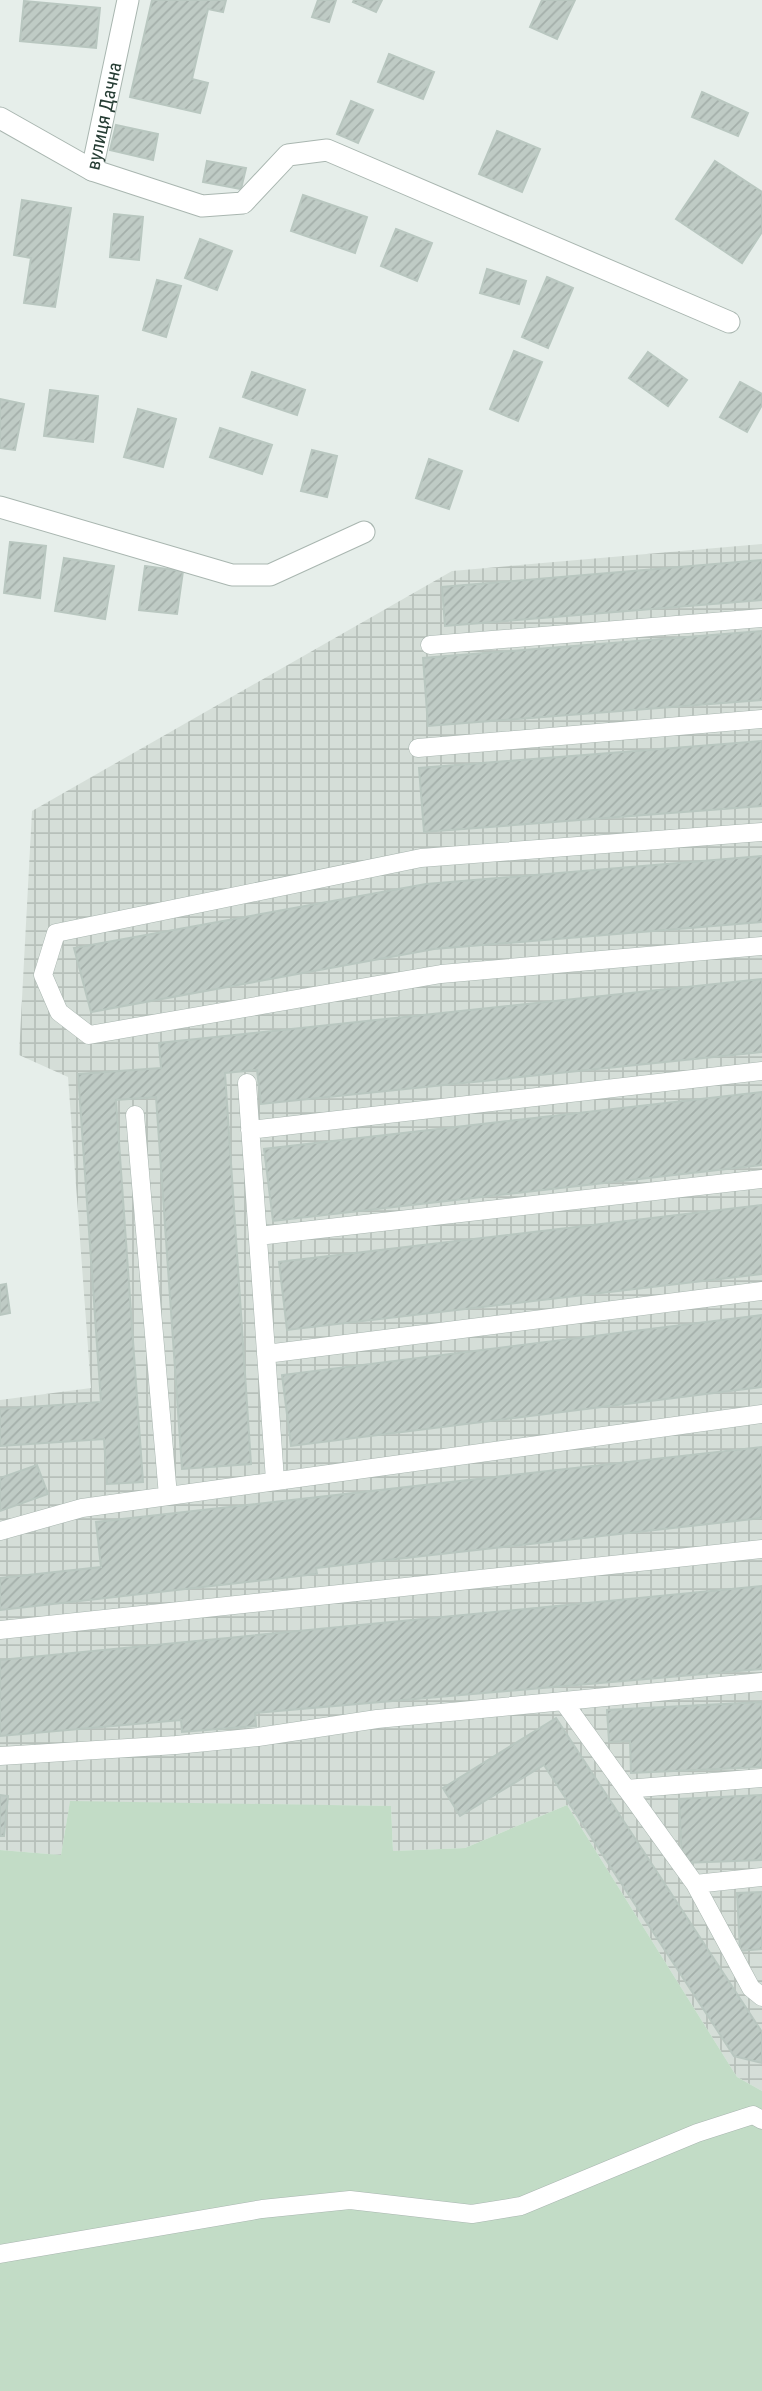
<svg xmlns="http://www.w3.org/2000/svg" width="762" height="2391" viewBox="0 0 762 2391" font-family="'Roboto Condensed',sans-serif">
<defs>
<pattern id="industrial-grid" width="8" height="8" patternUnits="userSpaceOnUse" patternTransform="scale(1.75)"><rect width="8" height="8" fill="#d5ded8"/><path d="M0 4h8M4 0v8" fill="none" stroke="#b7c0ba"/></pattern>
<pattern id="building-hatch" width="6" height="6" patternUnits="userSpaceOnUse" patternTransform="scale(1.75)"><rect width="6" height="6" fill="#bfcbc5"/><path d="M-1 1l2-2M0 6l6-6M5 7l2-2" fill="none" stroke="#a4afaa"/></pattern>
</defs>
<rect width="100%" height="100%" fill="#e6eeea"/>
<path fill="url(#industrial-grid)" d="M762,544V2091L737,2077L567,1805L465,1848L393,1851L391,1806L70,1802L61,1855L0,1850V1400L91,1388L68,1077L19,1055L32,811L452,571Z"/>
<path fill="#c2dcc6" d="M70,1801L391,1806L393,1851L465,1848L567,1805L737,2077L762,2091V2391H0V1850L61,1855Z"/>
<path fill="url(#building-hatch)" stroke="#b9c7c0" stroke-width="2" d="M152,0H226L223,12L208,9L192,79L208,83L200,113L130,97Z
M318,0H336L329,22L312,17Z
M354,0H382L376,12L353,2Z
M542,0H575L557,39L530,27Z
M24,1L100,8L96,48L20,41Z
M389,54L434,72L423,99L378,82Z
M702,92L748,113L738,136L692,117Z
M351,101L373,110L358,143L337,134Z
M116,125L158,134L153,160L110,150Z
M497,131L540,149L522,192L479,174Z
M207,161L246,168L241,189L203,182Z
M715,161L762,192V232L742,263L676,219Z
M303,195L367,217L355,253L291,231Z
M22,200L71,208L55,307L24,303L31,258L14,255Z
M114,214L143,217L139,260L110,257Z
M396,229L432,243L417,281L381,266Z
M200,239L232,251L217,290L185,278Z
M487,269L526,281L519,304L480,293Z
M547,277L573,288L548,348L522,337Z
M157,280L181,286L166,337L143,330Z
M514,351L542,362L518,421L490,409Z
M648,352L687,380L668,406L629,378Z
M252,372L305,390L297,415L243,397Z
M740,382L762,394V405L747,432L720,417Z
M50,390L98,396L93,442L44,436Z
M0,399L24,404L15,450L0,448Z
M138,409L176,419L163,467L124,457Z
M220,428L272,445L262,474L210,457Z
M312,450L337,456L327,497L301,491Z
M429,459L462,471L449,509L416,498Z
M10,542L46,546L40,598L4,593Z
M64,558L114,566L105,619L55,611Z
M762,560V600L445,626L442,587Z
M145,566L183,571L177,614L139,610Z
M762,631V700L428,726L423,658Z
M762,741V806L424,832L419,768Z
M762,856V922L434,949L91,1012L74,948L426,884Z
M762,979V1052L261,1104L257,1070L225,1073L251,1464L182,1469L156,1097L116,1100L143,1482L107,1484L104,1439L0,1446V1409L101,1402L78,1074L161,1068L159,1043Z
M762,1092V1165L273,1221L264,1149Z
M762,1205V1274L287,1330L279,1262Z
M6,1284L10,1313L0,1315V1285Z
M762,1315V1387L291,1446L282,1375Z
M762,1447V1518L316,1568L317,1574L0,1610V1578L101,1567L96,1522Z
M37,1465L48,1494L0,1511V1478Z
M762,1586V1669L255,1713L256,1726L182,1732L181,1720L0,1736V1660Z
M762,1702V1767L631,1773L630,1741L609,1742L607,1710Z
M556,1718L762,2032V2063L734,2056L544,1765L460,1816L443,1788Z
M0,1795L8,1796L4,1836H0Z
M762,1795V1860L682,1863L679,1799Z
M762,1892V1949L740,1951L737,1893Z"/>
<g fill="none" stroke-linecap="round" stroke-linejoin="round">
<g stroke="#a9b6b0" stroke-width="19">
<path id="service" d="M430,645L762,618
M418,748L762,719
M762,832L421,858L56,933L43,975L59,1012L89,1035L441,974L762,946
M247,1083L275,1480
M135,1115L168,1496
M250,1130L762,1071
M258,1236L762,1179
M266,1354L762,1291
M0,1531L82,1508L762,1414
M0,1630L762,1549
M563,1701L695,1884L751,1988L762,1997
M0,1756L176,1745L258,1737L377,1719L762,1682
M626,1789L762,1778
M695,1884L762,1877
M0,2254L262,2209L350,2200L472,2214L521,2206L697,2133L753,2115L762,2120"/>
</g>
<g stroke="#a9b6b0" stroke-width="23">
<g id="minor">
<path id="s1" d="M0,118L92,170L128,0"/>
<path d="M92,170L202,206L243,203L288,155L327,150L729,322"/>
<path d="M0,507L232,575H270L364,532"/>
</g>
</g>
<use href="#service" stroke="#fff" stroke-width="18"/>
<use href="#minor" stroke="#fff" stroke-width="21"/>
</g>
<g text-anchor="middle" stroke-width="7" stroke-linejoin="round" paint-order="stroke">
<g font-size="19" fill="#273e35" stroke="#f7faf8">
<text dy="7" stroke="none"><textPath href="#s1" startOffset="161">вулиця Дачна</textPath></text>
</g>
</g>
</svg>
